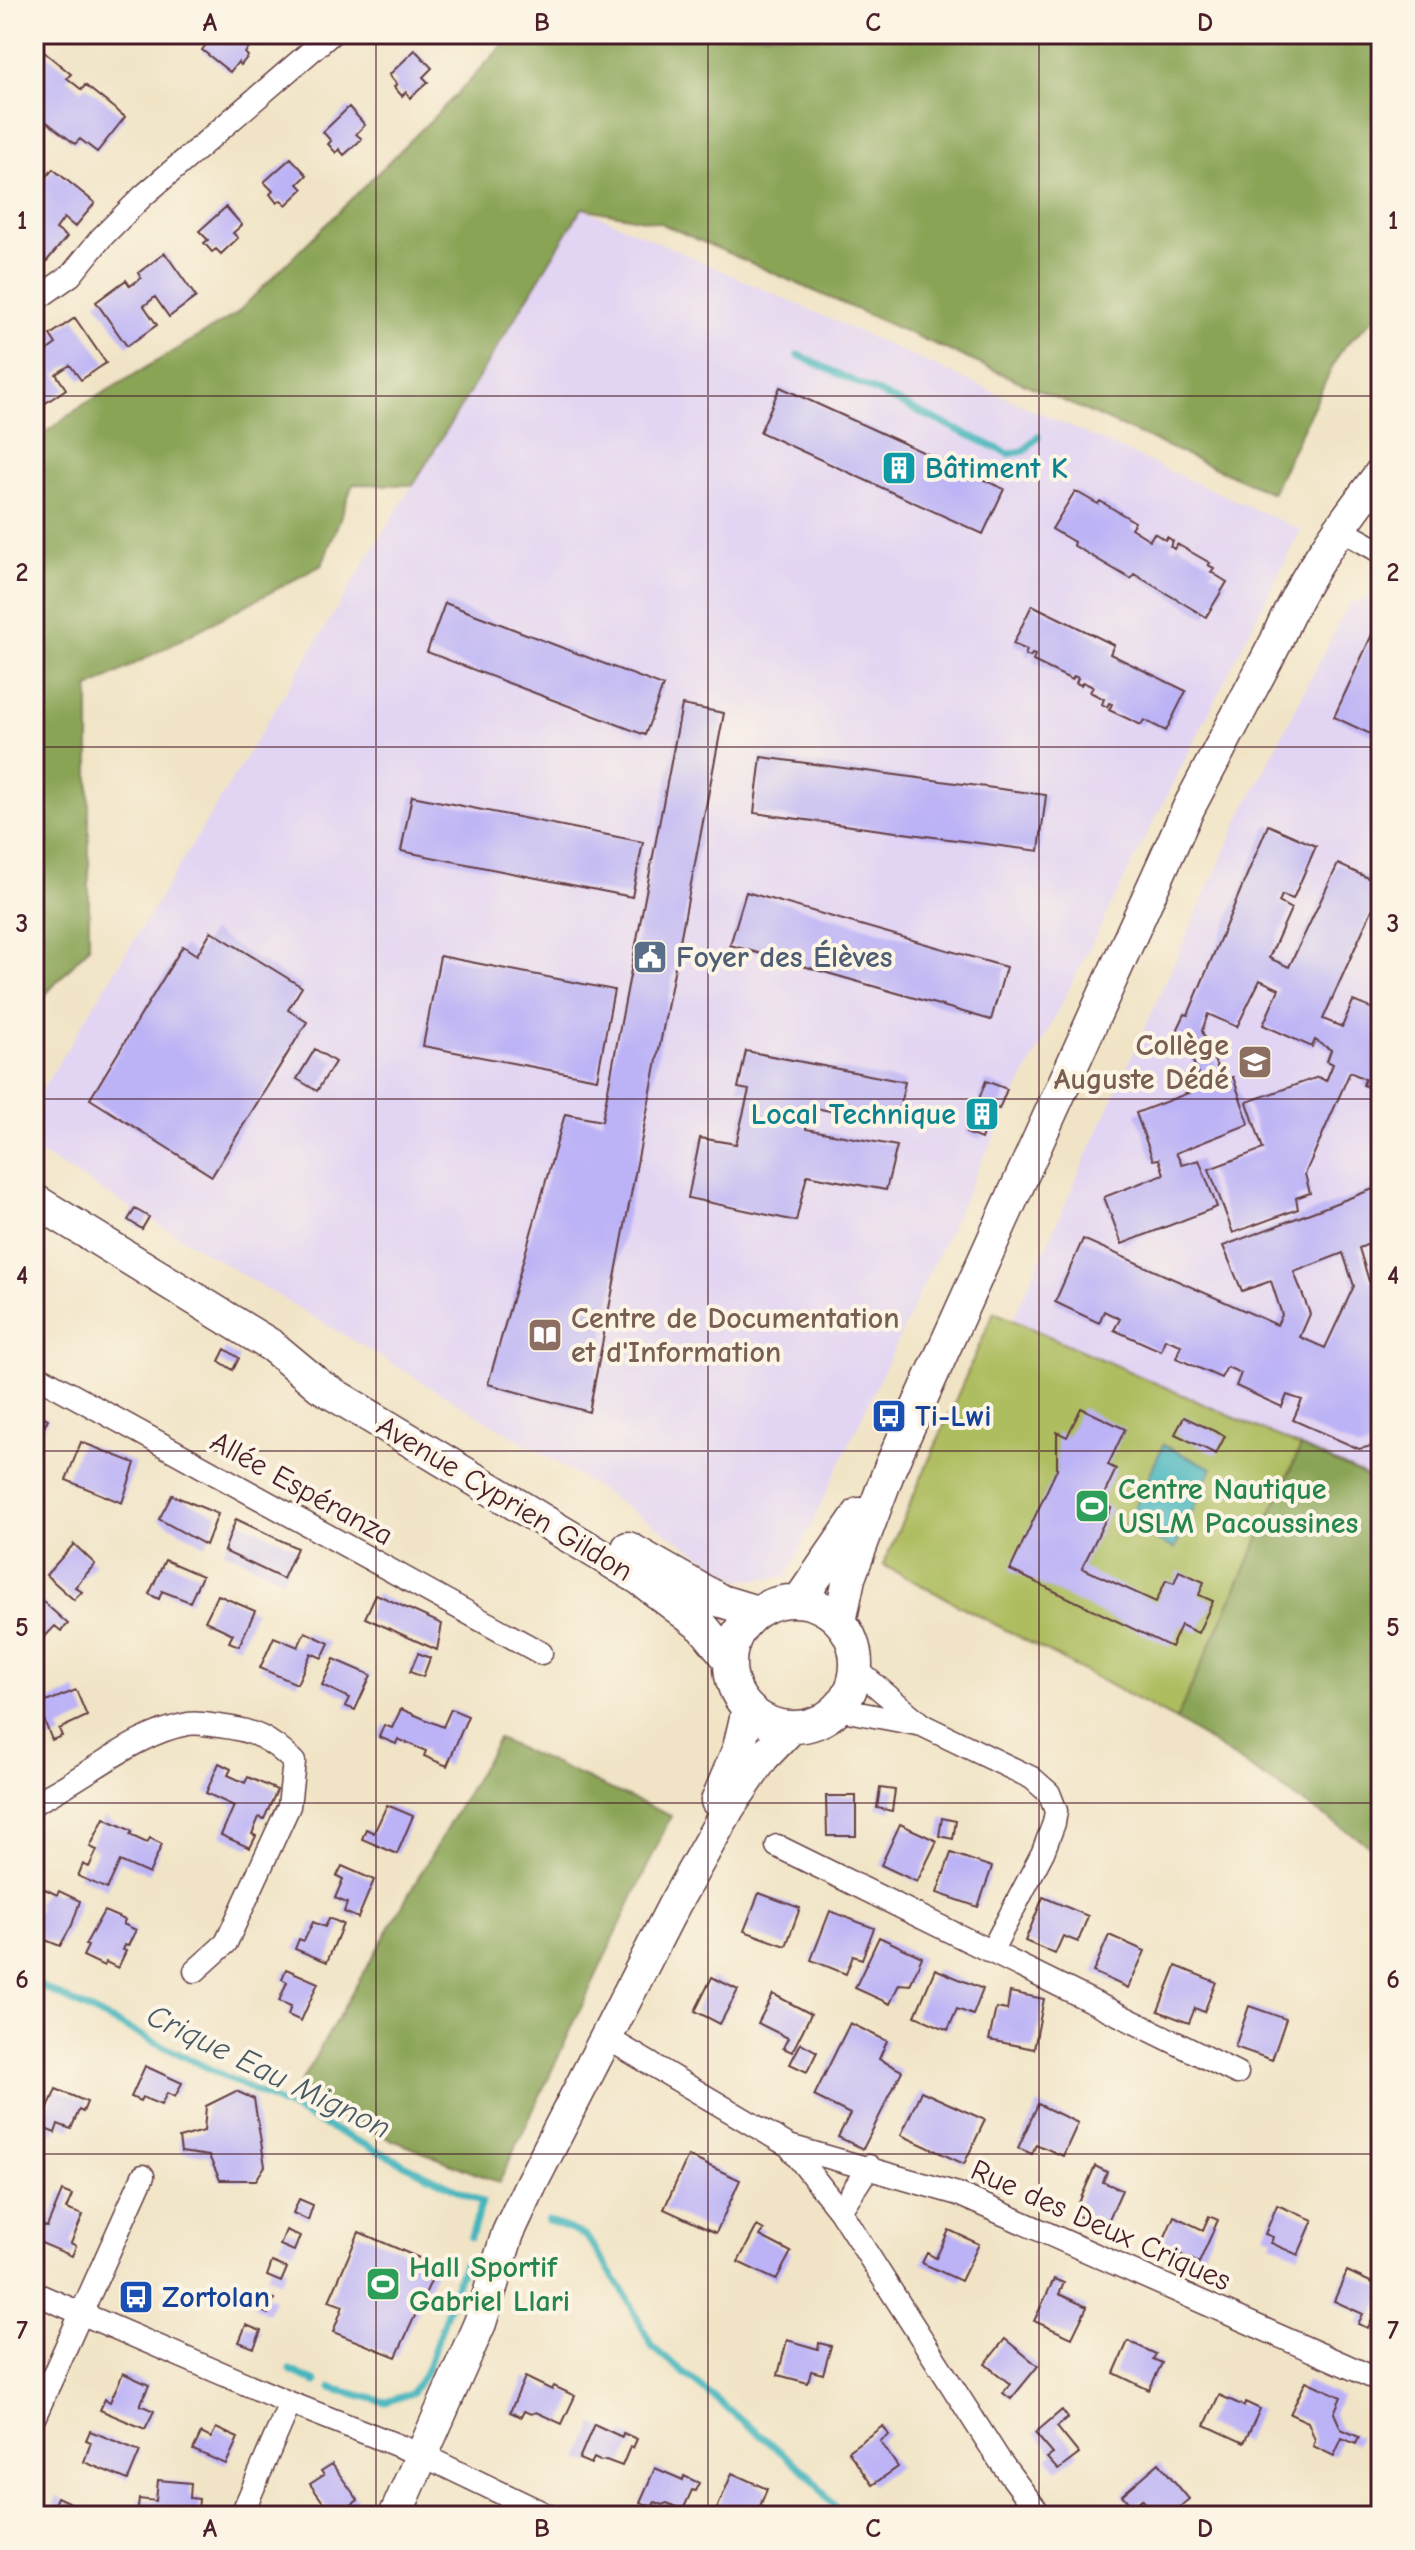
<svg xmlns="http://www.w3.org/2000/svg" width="1415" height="2550" viewBox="0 0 1415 2550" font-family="'Comic Neue',sans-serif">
<rect width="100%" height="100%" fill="#fcf5e5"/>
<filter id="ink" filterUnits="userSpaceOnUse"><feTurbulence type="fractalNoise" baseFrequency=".0125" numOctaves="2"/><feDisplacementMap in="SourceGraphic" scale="16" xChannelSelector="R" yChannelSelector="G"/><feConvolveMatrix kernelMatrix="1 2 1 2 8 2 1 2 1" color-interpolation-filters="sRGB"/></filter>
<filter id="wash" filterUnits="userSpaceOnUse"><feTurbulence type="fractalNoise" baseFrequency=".006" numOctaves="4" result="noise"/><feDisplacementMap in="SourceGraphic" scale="32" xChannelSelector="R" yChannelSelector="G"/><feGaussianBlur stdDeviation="1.8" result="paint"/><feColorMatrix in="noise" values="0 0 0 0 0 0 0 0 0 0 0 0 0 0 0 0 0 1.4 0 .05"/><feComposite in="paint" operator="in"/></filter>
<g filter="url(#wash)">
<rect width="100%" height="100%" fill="#f1e4c6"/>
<path fill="#e2d4f3" d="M582,208L1301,530L976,1173L787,1577L740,1580L548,1457L34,1150V1103Z
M1381,595V1483L1013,1319L1239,820L1349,603Z"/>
<path fill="#aebd60" stroke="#7c6e46" stroke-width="2" d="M994,1312L1301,1447L1176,1720L883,1565Z"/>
<path fill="#8aa456" stroke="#6a6240" stroke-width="2" d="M513,34H1381V311L1340,351L1272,493L660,223L582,208L413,485L353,484L322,565L89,688V947L34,1007V441L83,405L236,314L466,85Z
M1301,1447L1381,1483V1853L1176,1720Z
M498,1739L671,1816L499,2183L291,2099Z"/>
<path fill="#45b5bd" stroke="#486a74" stroke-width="2" d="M1163,1445L1212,1468L1175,1549L1126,1527Z"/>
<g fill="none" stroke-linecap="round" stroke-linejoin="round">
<path stroke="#45b5bd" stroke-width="7" d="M798,355L1009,454L1024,451L1038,436
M34,1983L482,2202L471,2237
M548,2221L586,2236L625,2294L652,2347L807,2473L842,2516
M290,2370L316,2382
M331,2388L386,2402L412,2393L427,2370L464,2263"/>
</g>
<g id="blocks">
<path fill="#bcb2f6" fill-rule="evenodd" d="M214,34H221L226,38L233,34L249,47L245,53L248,56L241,65L238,62L230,72L202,50Z
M415,50L432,68L423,77L428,82L410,98L406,92L402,96L394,87L397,84L389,75Z
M44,52L71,74L67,78L82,90L85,85L125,117L97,152L80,139L75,144L34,112V64Z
M349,107L365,125L356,134L362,139L344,155L339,149L336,153L328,144L331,141L323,132Z
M291,158L307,175L298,184L303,189L286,205L281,200L277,203L270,194L273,191L264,182Z
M53,169L95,203L75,227L64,218L56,229L67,237L46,262L34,252V193Z
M226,207L242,225L233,233L238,238L221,254L216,249L212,252L204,243L208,240L199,231Z
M165,253L196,297L169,317L155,297L144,306L157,325L127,346L96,302L126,280L130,286L141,278L138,273Z
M75,318L106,363L81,380L70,365L56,374L66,389L37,409L34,405V348L37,346L42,354L56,344L50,335Z
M780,387L1004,489L983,534L760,432Z
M1075,491L1098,504L1100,501L1135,522L1131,528L1150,540L1154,533L1165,540L1167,537L1173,541L1170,546L1174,549L1177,544L1210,563L1208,565L1214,568L1211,572L1227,582L1206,617L1134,574L1131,579L1073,545L1074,542L1052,529Z
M445,603L663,686L645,735L427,652Z
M1032,605L1114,645L1110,654L1186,691L1166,731L1144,720L1141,725L1109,710L1112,704L1109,703L1107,707L1102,704L1104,699L1090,692L1093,687L1083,682L1081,685L1076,683L1078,678L1074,676L1072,680L1033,661L1035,655L1032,654L1030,657L1025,655L1027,650L1013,644Z
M1381,615V739L1334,717Z
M682,705L724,713L589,1412L488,1384L565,1114L602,1121Z
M761,757L1046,795L1039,851L754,813Z
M412,796L643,842L632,897L401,851Z
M1268,825L1316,846L1293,899L1282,895L1279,902L1291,909L1269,958L1289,967L1338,864L1381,884V890L1323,1019L1342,1027L1353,1001L1381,1012V1093L1363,1085L1365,1079L1350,1072L1305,1174L1310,1193L1296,1198L1298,1209L1233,1233L1209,1169L1263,1149L1247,1102L1318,1077L1326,1081L1333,1064L1327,1061L1331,1050L1315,1040L1312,1047L1263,1025L1279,989L1260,980L1237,1027L1208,1014L1202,1031L1222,1079L1233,1077L1249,1124L1176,1153L1182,1165L1199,1160L1217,1207L1122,1244L1104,1197L1164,1174L1159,1159L1153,1160L1136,1113L1204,1087L1185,1043L1174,1037L1185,1014L1188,1015Z
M746,892L1006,967L991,1020L730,945Z
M211,931L302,987L288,1010L307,1022L212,1176L90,1099L183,946L197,955Z
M440,956L614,990L597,1079L423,1046Z
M315,1049L335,1062L317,1091L297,1079Z
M746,1051L905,1082L896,1124L810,1107L806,1129L897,1146L886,1190L807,1175L796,1221L688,1198L700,1138L736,1144L749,1090L738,1088Z
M986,1081L1007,1089L999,1109L995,1108L991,1118L995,1119L993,1125L991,1123L988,1129L985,1128L981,1139L966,1133L973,1108L978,1110L982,1100L979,1099Z
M1381,1186V1239L1359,1248L1369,1281L1381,1277V1444L1359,1449L1293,1420L1302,1400L1287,1395L1282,1407L1236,1386L1241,1373L1227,1367L1221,1378L1176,1358L1181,1345L1165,1339L1161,1351L1114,1330L1120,1319L1104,1311L1099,1323L1055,1302L1083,1239L1277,1325L1282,1315L1271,1281L1242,1291L1223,1246ZM1343,1253L1354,1286L1325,1348L1300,1337L1310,1314L1294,1272Z
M135,1209L149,1217L142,1229L128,1220Z
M225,1349L239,1358L233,1370L219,1361Z
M1081,1408L1125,1429L1108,1465L1116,1469L1100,1503L1111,1508L1082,1568L1156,1602L1166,1580L1174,1583L1179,1571L1204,1582L1199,1595L1213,1601L1198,1633L1181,1625L1171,1647L1010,1570L1057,1469V1432L1067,1437Z
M34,1412L48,1419L34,1448Z
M1184,1417L1225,1436L1216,1454L1175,1434Z
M81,1442L135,1463L122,1503L66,1480Z
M172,1495L218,1514L206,1545L159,1519Z
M236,1519L297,1548L283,1579L224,1551Z
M74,1544L95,1564L75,1587L82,1592L74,1600L46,1575Z
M165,1560L202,1576L190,1602L162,1591L159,1599L149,1594Z
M376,1594L442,1624L437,1650L365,1618Z
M218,1595L255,1611L239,1646L229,1642L233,1634L205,1621Z
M39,1598L68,1624L61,1631L55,1626L34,1648V1604Z
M305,1632L329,1643L322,1658L311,1653L297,1684L260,1668L274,1637L298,1647Z
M418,1653L430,1658L423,1677L410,1672Z
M334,1659L371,1675L355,1710L345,1706L349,1698L322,1685Z
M76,1690L87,1716L59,1729L62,1736L52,1740L38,1705Z
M401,1709L443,1727L451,1709L468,1716L447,1766L424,1756L426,1751L398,1739L396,1744L379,1737L384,1725L392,1728Z
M219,1763L231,1769L228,1775L245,1783L248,1777L277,1790L264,1819L259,1817L252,1834L256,1836L250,1848L221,1835L234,1806L206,1793Z
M880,1788L895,1790L892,1811L877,1808Z
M826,1796H856V1836H827Z
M387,1805L413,1816L397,1854L362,1839L366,1829L374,1833Z
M104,1818L132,1831L130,1835L147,1843L150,1838L162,1844L149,1874L120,1861L107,1889L78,1876L83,1864L89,1867L97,1850L90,1847Z
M942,1818L956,1821L953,1839L939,1836Z
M900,1824L937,1841L917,1882L881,1865Z
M951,1853L992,1867L978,1907L937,1893Z
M342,1866L374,1880L358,1918L344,1912L347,1903L335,1898L343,1879L337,1876Z
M45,1889L57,1895L59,1891L80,1901L72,1925L60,1946L38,1937L40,1933L34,1930V1913L38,1912L40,1907L37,1906Z
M759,1893L800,1908L786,1946L744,1931Z
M1043,1897L1088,1916L1078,1942L1063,1936L1055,1954L1025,1941Z
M104,1911L125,1920L123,1924L136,1930L128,1946L125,1945L123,1950L126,1951L118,1968L106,1962L104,1966L83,1956L88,1946L85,1945Z
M830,1911L874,1928L862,1959L853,1956L846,1974L811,1960Z
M329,1918L343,1924L327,1962L295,1949L299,1939L304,1941L313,1922L325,1927Z
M1109,1935L1145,1951L1128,1988L1093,1972Z
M879,1937L922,1957L910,1985L899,1984L890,2004L855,1988Z
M1176,1966L1216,1982L1204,2012L1195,2008L1189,2023L1158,2011Z
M286,1969L318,1983L301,2021L288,2015L291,2006L279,2001L287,1982L282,1979Z
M935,1969L983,1989L973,2015L957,2009L948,2030L915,2016Z
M712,1977L738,1990L720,2024L695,2011Z
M1010,1992L1044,1999L1034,2049L989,2040L996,2008L1007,2010Z
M773,1994L811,2014L792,2052L783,2048L788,2038L758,2023Z
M1249,2006L1286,2019L1272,2060L1235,2047Z
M850,2023L887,2041L879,2059L902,2071L863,2149L838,2137L850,2114L814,2096Z
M801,2043L817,2052L807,2072L790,2064Z
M145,2066L182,2083L175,2097L167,2093L161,2105L142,2097L140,2101L131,2097Z
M56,2089L87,2102L83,2112L79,2110L71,2129L58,2124L55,2133L40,2127Z
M236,2091L254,2099L265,2166L256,2180H220L209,2156L181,2152L179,2138L204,2131L206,2106Z
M921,2091L985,2120L964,2164L901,2135Z
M1038,2104L1078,2123L1063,2156L1036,2144L1032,2154L1018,2148Z
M688,2156L740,2180L716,2233L664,2209Z
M1095,2166L1107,2172L1103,2182L1122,2190L1105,2228L1074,2214Z
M62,2191L72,2195L66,2209L83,2215L71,2243L76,2246L72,2256L34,2240L38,2224L47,2227Z
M299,2199L313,2205L308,2220L293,2213Z
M1277,2205L1313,2220L1298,2255L1271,2243L1273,2237L1265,2234Z
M1174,2216L1203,2230L1209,2216L1218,2220L1199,2263L1161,2246Z
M757,2226L764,2230L760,2236L791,2252L776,2280L738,2262Z
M286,2230L300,2236L294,2251L280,2245Z
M949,2230L979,2244L961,2281L922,2263L927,2253L936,2258Z
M359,2232L438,2266L396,2357L333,2332L343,2306L329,2301Z
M272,2262L287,2268L281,2282L267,2276Z
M1347,2271L1381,2287V2298L1368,2328L1358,2324L1363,2314L1334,2301Z
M1054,2279L1064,2283L1059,2294L1087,2307L1072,2338L1034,2321Z
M259,2293L274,2299L268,2314L253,2307Z
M246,2325L261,2331L254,2348L239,2342Z
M1005,2339L1038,2366L1011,2399L1003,2393L1010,2384L985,2364Z
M787,2340L818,2349L819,2343L831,2346L823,2374L811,2371L808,2383L778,2375Z
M1128,2341L1156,2354L1153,2359L1162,2363L1149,2390L1114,2373Z
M123,2373L149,2385L140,2405L154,2411L145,2429L100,2410L105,2399L110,2402Z
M525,2377L552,2390L554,2386L575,2396L562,2424L536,2412L531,2414L524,2411L521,2417L510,2412Z
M1306,2381L1341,2397L1334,2413L1341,2429L1359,2437L1356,2444L1342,2438L1334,2456L1313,2446L1315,2440L1308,2422L1290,2414Z
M1219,2395L1244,2406L1245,2402L1260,2409L1244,2443L1205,2425Z
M1062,2410L1068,2418L1057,2427L1079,2454L1058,2470L1047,2458L1053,2454L1035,2433Z
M594,2424L622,2437L623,2433L637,2439L633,2448L630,2447L622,2466L606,2460L600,2461L594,2458L591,2464L579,2459Z
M883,2426L889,2435L880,2441L898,2467L872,2485L848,2451Z
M216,2428L238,2438L226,2464L193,2450L201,2433L211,2438Z
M90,2431L140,2451L128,2480L84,2462L91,2442L86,2440Z
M1159,2463L1189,2499L1169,2516L1160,2509L1154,2514L1142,2499L1132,2507L1122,2495Z
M332,2464L358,2500L337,2516H333L310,2484L324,2475L321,2471Z
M655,2468L683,2480L684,2476L699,2483L695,2491L692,2490L683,2510L667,2503L662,2505L655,2502L652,2507L640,2502Z
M732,2473L767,2489L760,2506L774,2512L772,2516H714Z
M158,2480L191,2483L190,2498L199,2499L198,2512H202V2516H137L139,2499L156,2501Z
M57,2497L83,2509L80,2516H49Z"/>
</g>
</g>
<g filter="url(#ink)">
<use href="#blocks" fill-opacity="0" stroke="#633d42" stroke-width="2"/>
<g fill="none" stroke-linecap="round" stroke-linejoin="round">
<g stroke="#633d42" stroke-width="25">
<path id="street" d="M34,301L71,275L101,238L143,196L331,34
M1340,529L1381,552
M34,1374L541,1653
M856,1669L921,1724
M837,1709L922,1725L1032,1778L1049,1793L1056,1811L1054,1823L1043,1852L991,1952
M34,1803C84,1780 134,1733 188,1724C197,1722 209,1725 219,1726C253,1730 270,1738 294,1762L289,1806L226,1943L195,1971
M777,1846L1237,2073
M607,2038L789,2146L958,2194L1381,2381
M789,2146L840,2211L1000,2461L1041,2516
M840,2211L869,2166
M34,2293L290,2403L422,2455L549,2516
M34,2418L143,2176
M241,2516L290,2403"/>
</g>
<g stroke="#633d42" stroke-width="35">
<path id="secondary" d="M34,1200L272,1346L320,1386L640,1579L703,1627L729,1659
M628,1548L721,1601L757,1612
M730 1664a63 63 0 1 1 126 0a63 63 0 1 1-126 0Z
M799,1601L859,1514
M840,1622L849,1578L890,1468L1189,807L1276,642C1300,581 1341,525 1381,473
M717,1801L739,1748L748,1709
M395,2516L480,2323L508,2233L531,2184L674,1905L729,1807L763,1757L791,1728"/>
</g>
<use href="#street" stroke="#fff" stroke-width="22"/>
<use href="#secondary" stroke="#fff" stroke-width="32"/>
</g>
</g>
<path fill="none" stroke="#4a1f2b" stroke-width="2" stroke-opacity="0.55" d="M376,34V2516M708,34V2516M1039,34V2516M34,396H1381M34,747H1381M34,1099H1381M34,1451H1381M34,1803H1381M34,2154H1381"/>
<defs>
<g id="building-square" transform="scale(1.8)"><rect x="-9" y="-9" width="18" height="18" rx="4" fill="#0f9aa8" stroke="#fcf5e5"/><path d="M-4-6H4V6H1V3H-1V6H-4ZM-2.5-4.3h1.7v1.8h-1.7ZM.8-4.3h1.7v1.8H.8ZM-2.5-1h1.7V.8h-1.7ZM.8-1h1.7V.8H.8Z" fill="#fff"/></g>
<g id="civic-square" transform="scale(1.8)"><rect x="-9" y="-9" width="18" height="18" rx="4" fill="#5c6f8a" stroke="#fcf5e5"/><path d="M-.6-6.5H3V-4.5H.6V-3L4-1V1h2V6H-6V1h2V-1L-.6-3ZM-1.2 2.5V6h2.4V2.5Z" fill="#fff"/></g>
<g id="school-square" transform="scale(1.8)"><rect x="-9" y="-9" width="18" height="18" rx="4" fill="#8d6e63" stroke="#fcf5e5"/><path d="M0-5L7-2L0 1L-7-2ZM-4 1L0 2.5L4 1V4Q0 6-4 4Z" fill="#fff"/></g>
<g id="library-square" transform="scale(1.8)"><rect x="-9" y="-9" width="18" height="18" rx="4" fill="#8d6e63" stroke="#fcf5e5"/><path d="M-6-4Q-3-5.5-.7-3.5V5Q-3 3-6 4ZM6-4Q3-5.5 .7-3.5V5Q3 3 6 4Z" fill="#fff"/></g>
<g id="bus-square" transform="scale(1.8)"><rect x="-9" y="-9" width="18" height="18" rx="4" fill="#1a4fb4" stroke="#fcf5e5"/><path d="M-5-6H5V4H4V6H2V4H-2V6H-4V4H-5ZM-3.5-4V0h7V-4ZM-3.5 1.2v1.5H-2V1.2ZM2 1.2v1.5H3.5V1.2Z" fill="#fff"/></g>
<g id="stadium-square" transform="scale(1.8)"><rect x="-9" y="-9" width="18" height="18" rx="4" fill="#2e9e5b" stroke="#fcf5e5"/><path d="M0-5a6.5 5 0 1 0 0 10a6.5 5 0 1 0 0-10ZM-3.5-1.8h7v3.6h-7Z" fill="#fff"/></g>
</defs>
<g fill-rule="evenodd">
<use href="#building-square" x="899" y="468"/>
<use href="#civic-square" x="650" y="957"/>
<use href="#school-square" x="1255" y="1062"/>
<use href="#building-square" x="982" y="1114"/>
<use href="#library-square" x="545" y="1335"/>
<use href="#bus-square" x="889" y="1416"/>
<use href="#stadium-square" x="1092" y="1506"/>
<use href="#stadium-square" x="383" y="2284"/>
<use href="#bus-square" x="136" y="2297"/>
</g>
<g text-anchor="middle" stroke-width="8" stroke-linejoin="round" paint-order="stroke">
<g font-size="30" font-weight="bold" fill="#0d838f" stroke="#fcf5e5" text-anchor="start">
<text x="925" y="478">Bâtiment K</text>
<text x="956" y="1124" text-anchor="end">Local Technique</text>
</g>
<g font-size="30" font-weight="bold" fill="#4e5e75" stroke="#fcf5e5" text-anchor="start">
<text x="676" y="967">Foyer des Élèves</text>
</g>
<g font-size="30" font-weight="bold" fill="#785e54" stroke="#fcf5e5" text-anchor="end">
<text x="1229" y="1055">Collège<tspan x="1229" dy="34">Auguste Dédé</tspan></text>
<text x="571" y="1328" text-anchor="start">Centre de Documentation<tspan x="571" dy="34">et d'Information</tspan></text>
</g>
<g font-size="30" font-weight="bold" fill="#164399" stroke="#fcf5e5" text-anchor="start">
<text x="915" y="1426">Ti-Lwi</text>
<text x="162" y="2307">Zortolan</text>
</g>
<g font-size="30" fill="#4a1f2b" stroke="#fcf5e5">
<text transform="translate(302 1488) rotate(29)" y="10">Allée Espéranza</text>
<text transform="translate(505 1498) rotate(31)" y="10">Avenue Cyprien Gildon</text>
<text transform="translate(1101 2225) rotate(24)" y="10">Rue des Deux Criques</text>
</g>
<g font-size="30" font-weight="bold" fill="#27864d" stroke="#fcf5e5" text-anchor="start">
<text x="1118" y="1499">Centre Nautique<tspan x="1118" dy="34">USLM Pacoussines</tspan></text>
<text x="409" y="2277">Hall Sportif<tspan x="409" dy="34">Gabriel Llari</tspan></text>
</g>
<g font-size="32" font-style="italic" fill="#485b65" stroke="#fcf5e5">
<text transform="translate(269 2071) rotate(26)" y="11">Crique Eau Mignon</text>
</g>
</g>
<rect width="1415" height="2550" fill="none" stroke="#fcf5e5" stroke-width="88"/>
<rect x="44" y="44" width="1327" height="2462" fill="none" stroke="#4a1f2b" stroke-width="3"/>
<g font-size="26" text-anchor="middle" font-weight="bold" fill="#4a1f2b">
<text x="210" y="31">A</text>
<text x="542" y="31">B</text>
<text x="873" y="31">C</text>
<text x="1205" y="31">D</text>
<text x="22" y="229">1</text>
<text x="1393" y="229">1</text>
<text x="22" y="581">2</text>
<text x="1393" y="581">2</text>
<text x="22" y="932">3</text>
<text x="1393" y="932">3</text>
<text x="22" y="1284">4</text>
<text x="1393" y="1284">4</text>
<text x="22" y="1636">5</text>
<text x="1393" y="1636">5</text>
<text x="22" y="1988">6</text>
<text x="1393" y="1988">6</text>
<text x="22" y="2339">7</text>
<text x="1393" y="2339">7</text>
<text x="210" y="2537">A</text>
<text x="542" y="2537">B</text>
<text x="873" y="2537">C</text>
<text x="1205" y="2537">D</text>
</g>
</svg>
